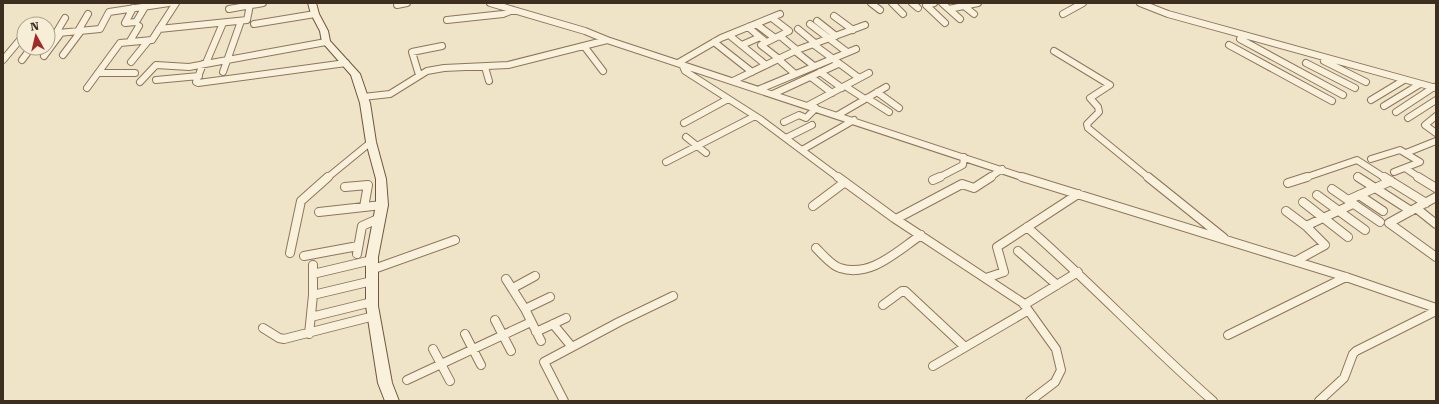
<svg xmlns="http://www.w3.org/2000/svg" width="1439" height="404" viewBox="0 0 1439 404" font-family="'Roboto Serif',serif">
<rect width="100%" height="100%" fill="#f0e4c8"/>
<g fill="none" stroke-linecap="round" stroke-linejoin="round">
<g stroke="#8d765c" stroke-width="8">
<path id="street-far1" d="M490,3L585,31L607,40L1025,178
M871,3L880,10
M892,3L903,14
M912,3L918,8
M934,3L926,5L945,23
M942,3L960,19
M1140,3L1168,14L1436,88
M397,5L407,3
M964,6L974,14
M133,8L125,23L136,22L145,7
M229,9L263,3
M949,9L978,3
M1063,14L1083,3
M834,16L853,30
M772,18L789,31L761,45L779,59
M447,20L503,14L513,10
M817,21L836,36
M254,24L315,14
M756,24L775,38
M810,24L847,52
M748,27L766,42
M159,29L247,20L250,5
M798,29L815,43
M78,31L88,14
M56,33L65,18
M48,34L100,29L109,12L169,3
M729,35L766,65
M780,36L797,50
M1240,39L1343,95
M130,41L139,26
M714,42L752,72
M813,44L859,78
M742,45L760,37
M1229,45L1332,101
M584,46L603,71
M795,51L814,66
M1054,51L1110,85L1090,98L1098,107L1099,112L1087,124L1088,128L1149,178
M63,55L81,31
M44,56L61,33
M778,59L794,73
M3,60L24,35
M22,60L31,48
M1324,61L1366,82
M131,62L148,41
M206,63L223,23
M678,63L721,38L780,14
M1306,63L1355,88
M203,64L196,82L198,83L346,63
M682,64L685,71L760,119L839,178
M485,67L489,81
M223,72L241,21
M820,72L842,88
M98,73H135
M419,75L412,52L442,46
M811,77L832,93
M156,80L199,76
M733,81L797,50L865,25
M140,82L156,65L189,67L326,42
M845,86L865,99
M87,88L120,43L152,40L176,3
M760,89L856,49
M877,92L899,108
M773,94L838,64
M363,97L390,94L427,71L444,68L508,65L607,40
M867,98L889,112
M1371,100L1404,80
M809,105L869,73
M1384,106L1420,84
M1396,112L1434,87
M838,115L886,87
M1436,116L1425,125L1436,133
M1408,118L1436,100
M784,122L799,115L806,118L816,108
M684,123L728,99
M686,137L706,153
M786,138L812,125
M802,150L854,120
M1406,153L1436,141
M1371,159L1400,150L1420,162L1394,172
M666,162L755,116
M1405,168L1420,178
M327,178L371,142
M938,178L963,165L964,157
M989,178L1002,169
M1304,178L1357,160L1385,178"/>
</g>
<g stroke="#8d765c" stroke-width="10">
<path id="street" d="M838,177L894,218L1023,303L1056,349L1061,370L1055,382L1030,401
M1022,177L1346,277L1436,308
M1148,177L1224,238
M1358,177L1411,211
M1384,177L1426,203
M1418,177L1436,188
M933,180L940,177
M1288,183L1307,177
M345,187L368,185L364,207
M1332,189L1380,222
M1317,195L1365,230
M1359,195L1383,211
M1436,197L1389,223L1436,257
M1348,200L1391,181
M1303,202L1348,237
M813,206L845,182
M1416,208L1436,224
M1286,211L1306,226L1325,245L1296,261
M319,212L382,205
M896,219L962,184L974,188L991,177
M1306,226L1353,204
M1027,227C1091,283 1149,345 1213,401
M816,248C822,254 832,266 840,268C871,278 897,251 921,235
M1018,251L1057,285
M290,253L301,201L328,177
M357,254L362,226L380,218
M304,256L358,246
M371,270L455,240
M313,274L372,260
M986,278L1004,272L997,247L1078,194
M506,279L525,309L541,341
M513,288L535,276
M313,295L372,281
M883,305L902,291H905L965,347
M1024,305L1078,272
M525,309L550,297
M311,317L372,302
M495,320L511,351
M553,324L572,347
M263,328L279,338L284,339L374,316
M536,332L566,318
M309,334L313,295V265
M465,334L481,365
M1228,335L1346,277
M433,349L450,381
M933,366L1027,311
M407,380L531,322
M564,401L544,362L619,322L673,296
M1319,401L1344,378L1353,354L1356,351L1436,311"/>
</g>
<g stroke="#6f573f" stroke-width="2">
<path id="secondary" d="M308,3H316L319,14L328,31L330,41L360,74L370,103L376,142L386,179L388,205L378,257V306L392,383L399,401H385L378,383L366,306V257L376,205V179L366,142L360,103L351,75L322,42L320,31L311,14Z"/>
</g>
<use href="#street-far1" stroke="#faf1dc" stroke-width="6"/>
<use href="#street" stroke="#faf1dc" stroke-width="8"/>
<use href="#secondary" fill="#faf1dc" fill-rule="evenodd"/>
</g>
<rect width="1439" height="404" fill="none" stroke="#3d2e20" stroke-width="8"/>
<g transform="translate(36 36) rotate(352)"><circle r="19" fill="#f7eed8" stroke="#ada18e"/>
<path d="M0-3L7 15L0 10L-7 15Z" fill="#9e2a2b"/>
<text y="-6" font-size="11" font-weight="bold" text-anchor="middle" fill="#3d2e20">N</text>
</g>
</svg>
